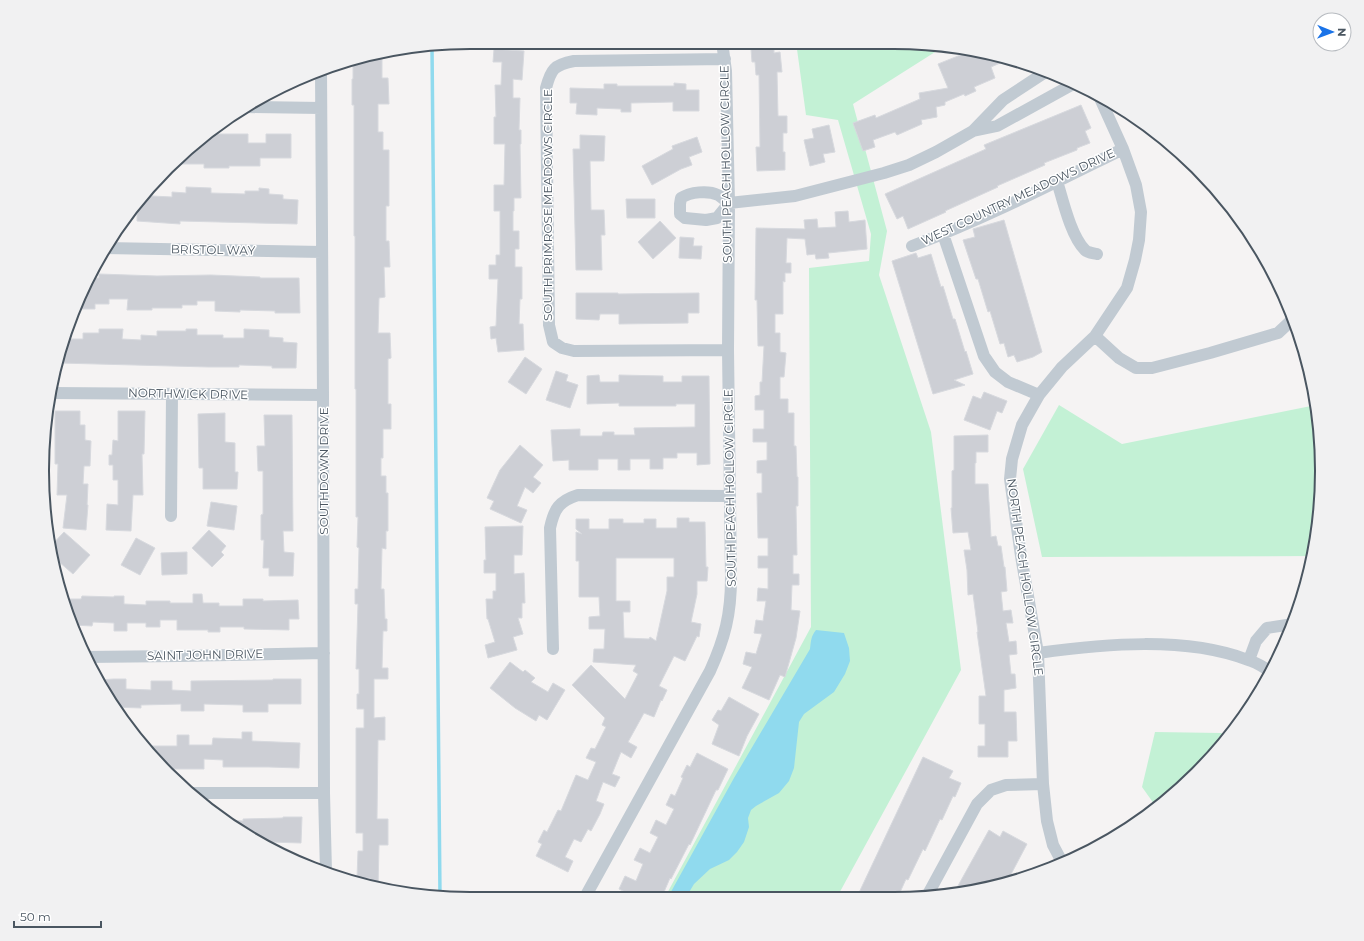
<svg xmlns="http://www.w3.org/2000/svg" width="1364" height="941" viewBox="0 0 1364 941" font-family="Montserrat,sans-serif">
<rect width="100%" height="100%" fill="#f5f3f3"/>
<path fill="#c3f1d5" d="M796,42H893L943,47L853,104L887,231L879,275L931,432L961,670L836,899H664L811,627L809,268L869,261L871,234L838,120L806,115Z
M1059,405L1122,444L1316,405L1322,471L1313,556L1042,557L1023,469Z
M1155,732L1221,733L1227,736L1196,774L1157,808L1142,787Z"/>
<path fill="#90daee" d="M816,630L844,633L849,648L850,661L845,674L834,692L804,714L799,722L794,768L789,781L779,793L756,806L751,810L748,818L749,827L744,842L737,852L729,860L710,869L694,884L685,899H667L734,778L810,649C811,641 811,636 816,630Z"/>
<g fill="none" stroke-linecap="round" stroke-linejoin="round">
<path stroke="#90daee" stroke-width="3.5" d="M432,47L440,896"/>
</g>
<path fill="#cdcfd5" stroke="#d7d9de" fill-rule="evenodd" d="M774,46V53L780,52L782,72H777L778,116H787V133H783V152H785V170L757,171L756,147H760L759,75H756L755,62H752L751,49Z
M494,49L524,51L522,80L513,79V98H520L519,130H521V144H520L521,198H514V211H513V231H519V249H515V267H522V299H520L519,324H523L524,350L498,352L496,338L491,339L490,327L496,326L498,279H489V265H496V255H500V211H494V185H504L505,144H494V117H496L495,85H501L502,62H493Z
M973,50L1007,60L991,67L995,78L974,87L976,91L965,96L964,94L945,102V105L936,107L937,117L921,120L922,124L897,135L895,132L873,140L875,147L863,151L853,123L875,115L876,118L920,99L919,93L948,88L938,64Z
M382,54V78H388L389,104H378V132H383V150H389V206H386V241H389L390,267H384L385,297L379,298L378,333H390L391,358L388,359V404H391V429H383V458H381V476H386V493H388V531H386V549L382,548L381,589H384L385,619H387V631H383L382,668H388V679H374V718L385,717V740H378L377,819H388V845H379L378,888L370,886V878H357L358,851H363V833H356V728H364V709H357V694H359V669H356L358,604H355V589H358L359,548L357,547L358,517H356V389H355V236H354V105H352V79H353V59L359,57Z
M674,83L686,84V90H699V111H673V102L631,103V112H621V109L597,108V115L576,114L577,103H570V88L604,89V84H617V86H674Z
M1081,105L1091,128L1085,131L1090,143L1077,148V150L1044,163L1045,165L997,186L998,187L945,211L946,212L908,229L903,216L897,219L885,194L986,149L984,145Z
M829,125L835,152L823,154L825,162L810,166L804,140L814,138L812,129Z
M210,134H248V143H266V134H291V158H260V166H229V168H204V164H175Z
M580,135L605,136L604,161H590L591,210H604L605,235H601L602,270H576L573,149H580Z
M697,137L702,152L689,157L692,165L681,169L652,185L642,166L673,149L672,146Z
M152,185V196L172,197V192L186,193V187L211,188V193L245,194V191H259V188L269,189V194L283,195V199L298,200L297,224L180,221V224L137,221V212H131Z
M626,199H655V218H627Z
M848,211L849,222L865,220L867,249L828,253L829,258L816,259L815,254L807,255L805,239L787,238L786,263H791V273H785V282L783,281V314H775V333H780V352L786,353L784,377H780V399H788V413H794V446H796L797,477H798V506H796L797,555H793V574H799V585H792L791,610L800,611L796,638L785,677L780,675L769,700L742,688L752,667L743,664L746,652L756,654L762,634L754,633L756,620L763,621L766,601H757L758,588L768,589V568H758V556H768V538H758L757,493H762V473H757V461L767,460V442H753V429H764V410H755V396L760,395V382H762L764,346H758L757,300H755L756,228L805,229L804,220L817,219L818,228L836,227L835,212Z
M1004,220L1042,352L1033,357L1017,362L1014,355L1008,357L1004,343L1000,344L990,311L988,312L978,279H976L963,240L975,237L973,229Z
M660,221L676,238L653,259L638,242Z
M680,237L694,238L693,246H702L701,259L679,258Z
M916,253L918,258L931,254L941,287L943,286L953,319H955L965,352L966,351L973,374L954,380L965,385L933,394L892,261Z
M99,274L157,276L211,275L260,277V278H299L300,313H275V311L240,310V312L215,311V301H197V305H182V308H152V310H127L128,299H109V304H95V309H74L88,278H99Z
M576,293H618V294L699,293V313H688V323L619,324V314H600L599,320L576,319Z
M99,329H123L122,339L141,340V335L157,336V331H186V329H197V335H223V338H244V329L269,330V337L283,338V342L297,343L296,368H272V366L239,365V367H209L60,363L66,339H83V333H99Z
M525,357L542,369L526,394L508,382Z
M556,371L568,375L566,381L578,385L570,408L546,400Z
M599,375L600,382H619V375L663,376V382H682V376H709L710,464L697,465V453H677V458H663V469H650V459H630V470H618V459H598V470H569V460L553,461L551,430L580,429V436H602L603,432H614V435H635L634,428L695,427V404H676V406H619V403L587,404V376Z
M984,392L1007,401L1002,413L997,411L990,430L964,420L973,396L981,399Z
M55,411H80V425H85V440L91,441L90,466H84L83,484H88L87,505H88L86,530L63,528L67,495H57L58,464H55Z
M118,411H145L144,454H142L143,495H133L131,531L106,530L107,504L118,505V480H113V465H109V455H112L113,440L118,441Z
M225,413V442L235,443V472H238L237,489H203V468H199L198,414Z
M264,415H292L293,531H283L284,552L294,553L293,576H269V568H263L264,540H261V515L263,514V471H258L257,446H265Z
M988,435V452H976V463H975V484H988L991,537L996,536L998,546H1001L1004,567H1005L1007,591L1001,592L1003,611L1011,610L1013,623H1006L1009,642L1016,641L1017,654L1009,655L1011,674H1015L1016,688L1004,690V712H1016L1017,741H1008V757H978V746H985V724H979V696H986L977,632H978L973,594L968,595L967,570L964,550H971L968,532L953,533L951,508H952V471L954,470V436Z
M520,445L543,465L533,477L541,483L533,493L525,487L517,506L527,510L521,523L490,509L494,501L487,498L500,470Z
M211,502L237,506L234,530L207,526Z
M677,518H689V522H705L706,567H708L707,581H697V594L691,622L701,624L699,637L697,636L685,661L674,656L659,686L667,690L662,701L661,700L654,717L644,713L628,742L637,747L631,758L621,752L612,774L620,777L615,787L603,782L596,801L604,804L600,814L591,831L588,829L581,842L574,839L565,857L573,861L568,872L536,856L542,844L538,842L544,830L547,832L558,810L561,811L576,775L588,780L596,762L586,758L591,748L595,749L606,727L602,725L605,718L572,685L591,665L625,699L638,674L633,671L636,665L593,662L594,649H604L605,629H589V617L600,616L599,597H579V561H576V532L582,534L576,529V519H589V529H609V519H623V523H644V519H656V528H677ZM616,558H674V577H667V591L656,641L650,637L649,639L624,638L623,612H630V601H616Z
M523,526L522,555H514V574L524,573L525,603H522V618H518L523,634L513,637L517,650L488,658L485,645L495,642L488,619H487L486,599H493V591H496V573H484V560H486L485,527Z
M209,530L226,546L221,552L224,555L212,567L192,548Z
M64,532L90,555L73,574L50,554L49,548Z
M136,538L155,548L140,575L121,565Z
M187,552V574L162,575L161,553Z
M193,594H202L203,603H219V606H243V599H263V601L298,600L299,619H289V630L244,629V627H220V632H208V630H177V620H160V627H146V623H127V631H114V623L93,622L92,626L74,625L66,599H81L82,596L114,597V596H124V604L146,605V601H170V603H193Z
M510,662L523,672L525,670L535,678L531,682L548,692L553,683L565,690L547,720L539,715L536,721L515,708L490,688Z
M114,679H126V689L151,690V681H172V690L191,691V681L273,680V679H301V704H268V712H243V705L204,704V711H181V704L141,705V708L113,707L98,680Z
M729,697L759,714L747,736L739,756L712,744L719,725L712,720L718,710L721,711Z
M242,732H252V741L300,743L299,768L269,767H223V760L204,759V769H173V770H165L145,746H177V735H189V745H212L213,738L242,739Z
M697,753L728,769L718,790H716L690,845L689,844L671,879L670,878L661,899H622L625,892L619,889L625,876L636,881L643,864L634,860L640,848L650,853L658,837L650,833L656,820L666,825L674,809L666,805L671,794L675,796L683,778L681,777L687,765L690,767Z
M923,757L953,771L949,778L961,783L955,797L953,796L942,820L940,819L925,851L923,849L908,880L906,879L897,899H856Z
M283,817H302L301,843L270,842V847L232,827L224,820L243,821V819L283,818Z
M989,830L1000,837L1003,831L1027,844L1008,880L977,891L954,893Z"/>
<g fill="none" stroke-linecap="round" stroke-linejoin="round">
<path stroke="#c1cad2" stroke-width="12" d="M725,59L574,61C554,65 551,69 546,88L549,325L553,342L562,348L574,351L728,350
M321,70L323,395L324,793L326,872
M246,107L321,108
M973,131L997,126L1075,83
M1057,181C1063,201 1071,236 1085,250C1088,253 1093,253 1097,254
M729,203L717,218L706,220L685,218L680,214V204L681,198C690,192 708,190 718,195C722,197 725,201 729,203L795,196L884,173L909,165L936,152L973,131L1003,100L1044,73
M943,234L984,356L995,372L1008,382L1039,395
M912,246C984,219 1054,183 1123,149
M105,248L322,252
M1095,336L1119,358L1136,368H1152L1210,353L1278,333L1293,319
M52,393L323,395
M171,516L172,394
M553,649L550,528C554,509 559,501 578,495L730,496
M1038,653C1104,644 1185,636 1248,660C1256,662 1263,667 1270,671
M85,657L179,656L324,653
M1249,660L1256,641L1267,628L1293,624
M192,793H324
M1062,862L1053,845L1047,821L1043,784L1038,653L1021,556L1010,479L1012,459L1022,425L1039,395L1062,367L1095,336L1127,288L1135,260L1139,240L1141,212L1136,185L1123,149L1099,96
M927,896L977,804L991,790L1006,785L1043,784
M584,899L710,671C725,638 731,614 731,578L728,350L729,203L726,71L722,42"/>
</g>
<g text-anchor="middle" stroke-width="3" stroke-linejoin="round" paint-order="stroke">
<g font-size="12" fill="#4a5661" stroke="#fff">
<text transform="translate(726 164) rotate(-91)" y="4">SOUTH PEACH HOLLOW CIRCLE</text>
<text transform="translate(1018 197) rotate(-25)" y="4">WEST COUNTRY MEADOWS DRIVE</text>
<text transform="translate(548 205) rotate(-90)" y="4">SOUTH PRIMROSE MEADOWS CIRCLE</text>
<text transform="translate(213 250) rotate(1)" y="4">BRISTOL WAY</text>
<text transform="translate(188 394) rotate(1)" y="4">NORTHWICK DRIVE</text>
<text transform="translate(324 471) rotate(-90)" y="4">SOUTHDOWN DRIVE</text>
<text transform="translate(730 488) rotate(-91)" y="4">SOUTH PEACH HOLLOW CIRCLE</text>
<text transform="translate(1025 577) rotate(82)" y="4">NORTH PEACH HOLLOW CIRCLE</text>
<text transform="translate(205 655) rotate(-1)" y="4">SAINT JOHN DRIVE</text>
</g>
</g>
<path d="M0 0H1364V941H0ZM470 49H894A421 421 0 0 1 1315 470V471A421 421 0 0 1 894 892H470A421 421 0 0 1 49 471V470A421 421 0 0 1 470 49Z" fill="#f1f1f2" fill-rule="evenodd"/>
<path fill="none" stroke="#4a5661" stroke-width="2" d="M470 49H894A421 421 0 0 1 1315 470V471A421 421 0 0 1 894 892H470A421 421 0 0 1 49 471V470A421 421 0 0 1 470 49Z"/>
<g transform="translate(1332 32) rotate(91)"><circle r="19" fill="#ffffff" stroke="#b7bbc0"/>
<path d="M0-3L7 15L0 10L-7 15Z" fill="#1a73e8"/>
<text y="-6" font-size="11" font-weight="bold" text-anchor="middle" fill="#4a5661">N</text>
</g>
<path d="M14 921v6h87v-6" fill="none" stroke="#4a5661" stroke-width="2"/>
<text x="20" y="921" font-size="12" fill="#4a5661" stroke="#ffffff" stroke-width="3" paint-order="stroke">50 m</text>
</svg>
